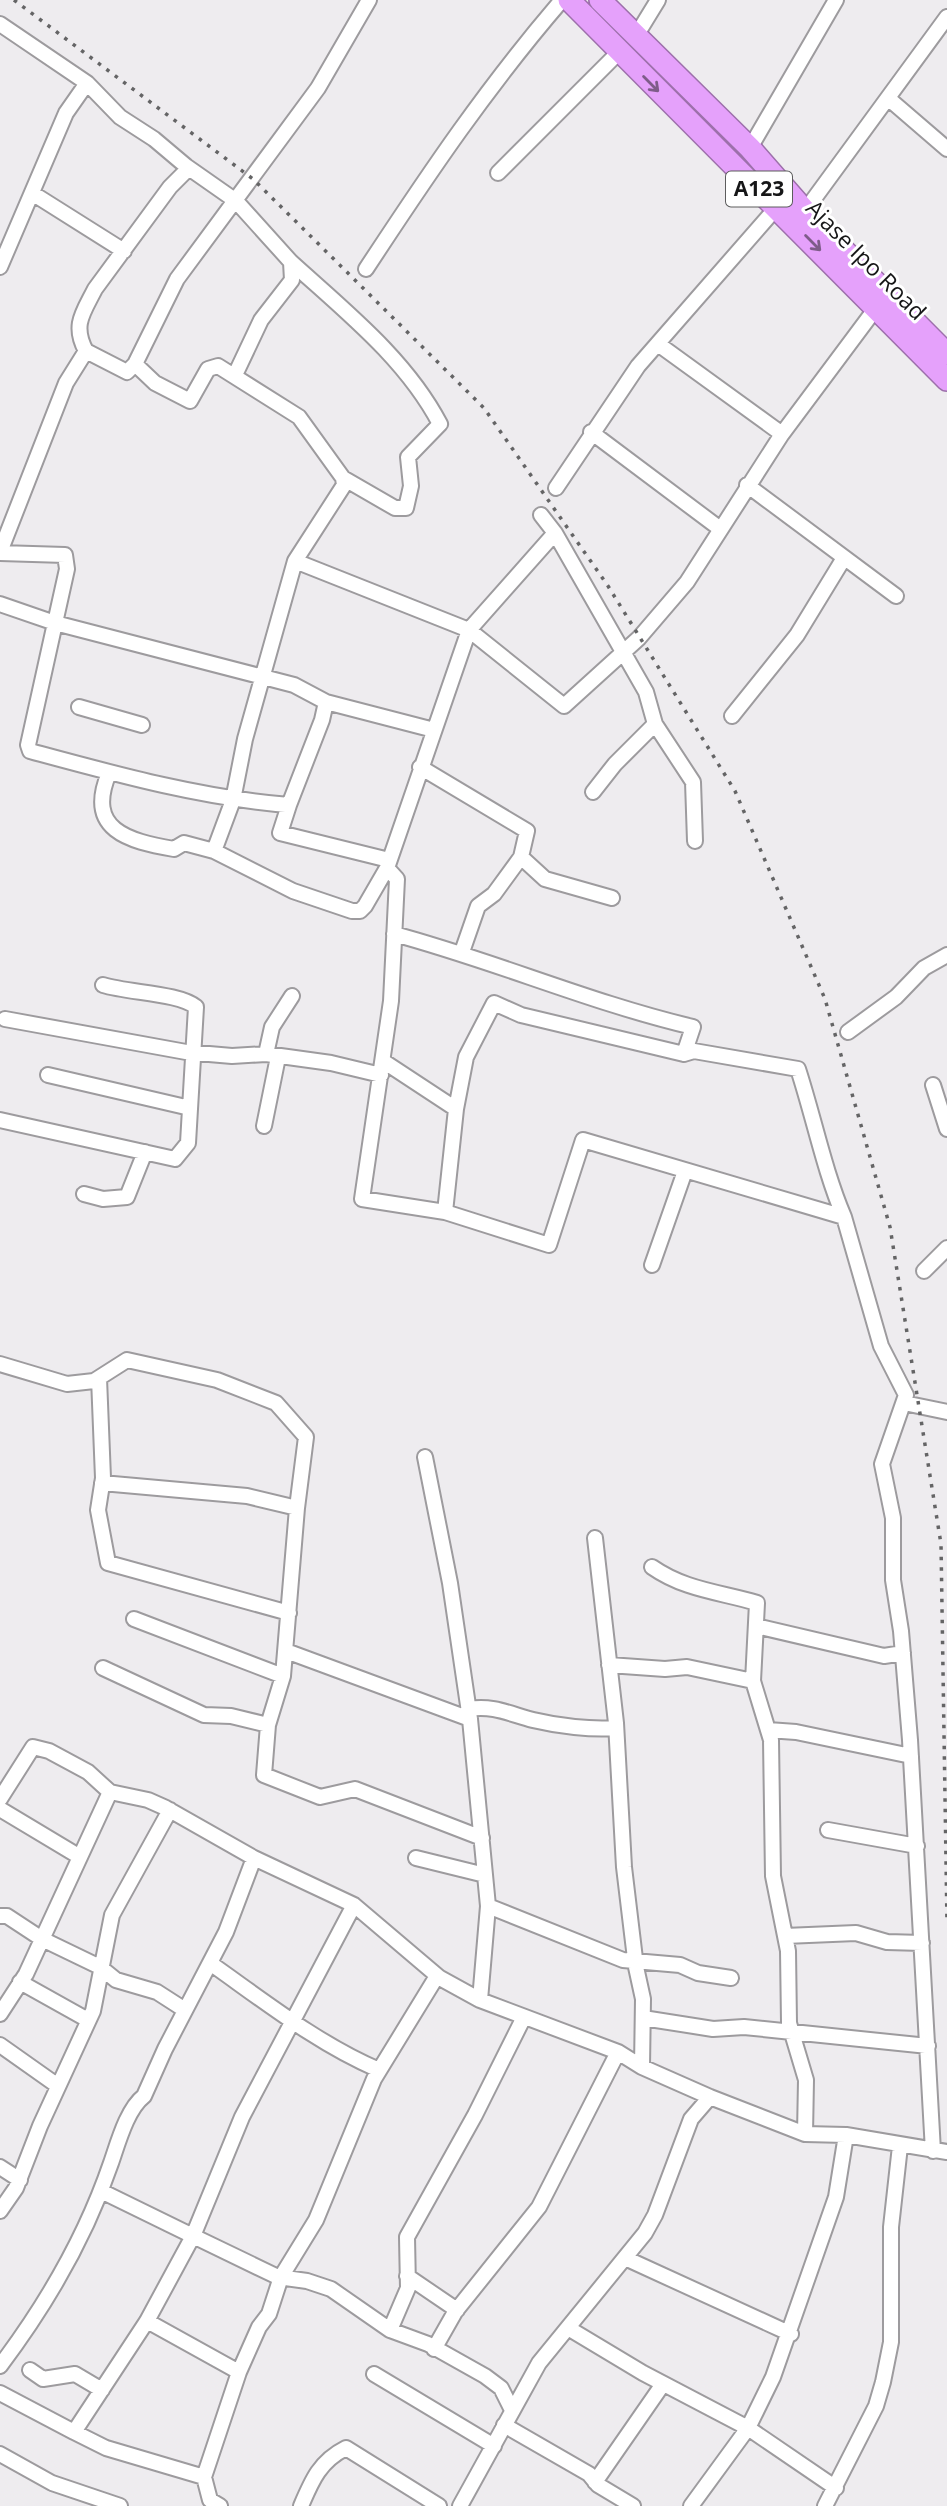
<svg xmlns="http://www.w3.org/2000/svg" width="947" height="2506" viewBox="0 0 947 2506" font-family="'Open Sans',sans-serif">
<rect width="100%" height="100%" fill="#eeecef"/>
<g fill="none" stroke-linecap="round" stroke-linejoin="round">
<g stroke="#9d9b9e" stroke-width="18">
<path id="minor" d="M0,24L87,83L120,117L154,139L186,166V171L170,187L95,289C83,313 72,325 86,351L66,383L0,552
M636,36L658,0
M889,99L947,149
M750,148L836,0
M186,166L236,201L291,262L292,280L261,320L235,375
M498,173L619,52
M32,193L124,251
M805,211L947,17
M291,262C345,311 406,359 440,424L408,457L411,486L406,508H395L343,478
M0,267L66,113L87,83
M366,269C429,173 487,87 562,0
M658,344L782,434
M86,351L127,372L135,364
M591,432L719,528
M747,485L896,596
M556,488L638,366L777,207
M541,515L555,533
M0,553L65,555L67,569L55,623L0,604
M295,561L469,630L564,706L639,638L687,582L782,434L876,308
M326,702L322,720L289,805C201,798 115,774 30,751L28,745L55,623L294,685L326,702L434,730
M79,707L142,725
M732,716L797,635L844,558
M655,724L693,782L695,841
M420,767L527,831L521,857L545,879L612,898
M109,773C85,830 128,841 174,849L184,843L214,851L293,891L352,911H360L365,906L387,868
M289,805L280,833L389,860
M214,851L233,800L245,739L295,561L344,485L343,478L299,417L218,366L208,369L190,401L155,383L135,364L177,279L318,88L369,0
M394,934C495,961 591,1003 693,1027L684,1054
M462,952L478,906L494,894L521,857
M5,1019L186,1052L232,1056L266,1054L331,1063L381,1075
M848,1032L896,997L924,968L947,955
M266,1054L272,1027L292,996
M383,1061L456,1109
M48,1075L190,1108
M933,1085L947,1129
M0,1120L175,1159L188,1143L196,1007C179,993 129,993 103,985
M264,1126L278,1057
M84,1194L103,1199L127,1197L145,1152
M445,1212L362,1199L391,1001L397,879L387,868L469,630L555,533L646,692L655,724L615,764L593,792
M844,1217C824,1170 814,1118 798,1069L694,1051L684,1054L521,1015L494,1003L466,1057L456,1109L445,1212L549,1245L583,1140L844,1217L881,1346L906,1395L882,1464L893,1518V1580L901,1631L910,1740L933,2151
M652,1265L685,1171
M924,1271L947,1248
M0,1364L67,1384L94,1381L127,1360L217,1380L276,1403L306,1437L297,1508L283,1676L268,1725L264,1775L320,1797L355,1789L482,1838
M99,1378L103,1478L98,1510L108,1563L289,1613
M904,1403L947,1412
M425,1457L450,1583L470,1719L488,1906L480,2000
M102,1483L247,1496L297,1508
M595,1538L616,1723L624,1867L636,1967L643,1999L642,2067
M652,1567C685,1590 720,1592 757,1603L753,1681L771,1740L773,1876L788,1951L789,2023L806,2080L805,2134
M134,1619L283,1676
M756,1626L884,1656L903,1653
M286,1651L470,1719
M609,1665L665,1669L687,1667L753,1681
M103,1668L204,1715L231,1716L268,1725
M469,1709C493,1705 510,1714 533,1720C558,1726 591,1730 616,1728
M768,1730L796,1732L911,1756
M0,1799L33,1747L49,1751L88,1772L110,1792L148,1800L166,1808L254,1858L354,1905L440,1978L480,2000L618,2052L642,2067L710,2097L805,2134L846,2135L947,2152
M0,1809L80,1857
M828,1830L917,1846
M416,1858L485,1875
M488,1906L623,1960L680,1965L698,1973L731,1978
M0,1916H7L42,1939L100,1967L116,1980L157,1992L185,2010
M785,1936L856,1933L887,1942L922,1943
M210,1963C264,2001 318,2044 379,2070
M20,1982L88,2020
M0,2014L26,1974L110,1792
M643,2018L713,2029L744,2027L928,2046
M0,2045L58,2086
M0,2167L20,2180
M101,2191L193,2236L242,2117L354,1905
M0,2211L16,2188L40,2126L93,2011L112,1915L170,1810
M625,2258L791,2334
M407,2276L457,2310
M147,2321L239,2372
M568,2328L643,2373L748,2428L836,2488
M390,2330L408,2288L407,2237L475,2115L524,2017
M434,2349L455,2312L539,2207L618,2052
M0,2366C46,2305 86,2236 111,2163C118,2143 127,2109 144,2096L165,2049L226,1932L254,1858
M30,2370L43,2379L75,2374L102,2390
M374,2374L494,2446
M0,2393L74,2432
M504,2425L589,2474L598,2485L633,2506
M0,2454L52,2483L120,2506
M204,2477L106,2448L74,2432L147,2321L193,2236L278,2277L307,2281L331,2289L390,2330L428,2344L485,2376L501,2388L512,2410
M595,2482L663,2384
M220,2506L210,2500L204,2477L239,2372L259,2327L269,2314L281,2277L316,2220L374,2079L437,1976
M301,2506C312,2480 320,2461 346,2448L439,2506
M460,2506L539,2363L645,2233L655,2215L691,2119L710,2097
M691,2506L748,2428L773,2377L836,2197L846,2135
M825,2506L876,2406L883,2382L891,2342V2227L900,2146"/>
</g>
<g stroke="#9d70ab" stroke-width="24">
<path id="highway" d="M569,0L947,380
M600,0L750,148L805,211L947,354"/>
</g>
<use href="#minor" stroke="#fff" stroke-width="14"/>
<use href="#highway" stroke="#e5a1fb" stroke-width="21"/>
<path stroke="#646465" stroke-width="3.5" stroke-dasharray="3.5 7" stroke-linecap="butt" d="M14,0L253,179L484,408L608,586L735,791L825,999L890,1227L941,1544L947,1923"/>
</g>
<defs><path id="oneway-shaft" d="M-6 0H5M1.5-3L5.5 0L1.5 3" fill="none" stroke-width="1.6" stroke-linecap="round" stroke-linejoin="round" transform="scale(1.75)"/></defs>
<g stroke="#7e5c89">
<use href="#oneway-shaft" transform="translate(651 84) rotate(45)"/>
<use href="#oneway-shaft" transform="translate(813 243) rotate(45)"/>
</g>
<g text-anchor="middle" stroke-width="6" stroke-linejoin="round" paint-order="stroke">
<rect fill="#fff" stroke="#5c5c5d" stroke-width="2" x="726" y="171.5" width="66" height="35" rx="5"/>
<g font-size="21" font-weight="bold" fill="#161617">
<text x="759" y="196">A123</text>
</g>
<g font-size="23" fill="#161617" stroke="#fff">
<text transform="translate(866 260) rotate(45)" y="8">Ajase Ipo Road</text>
</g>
</g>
</svg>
